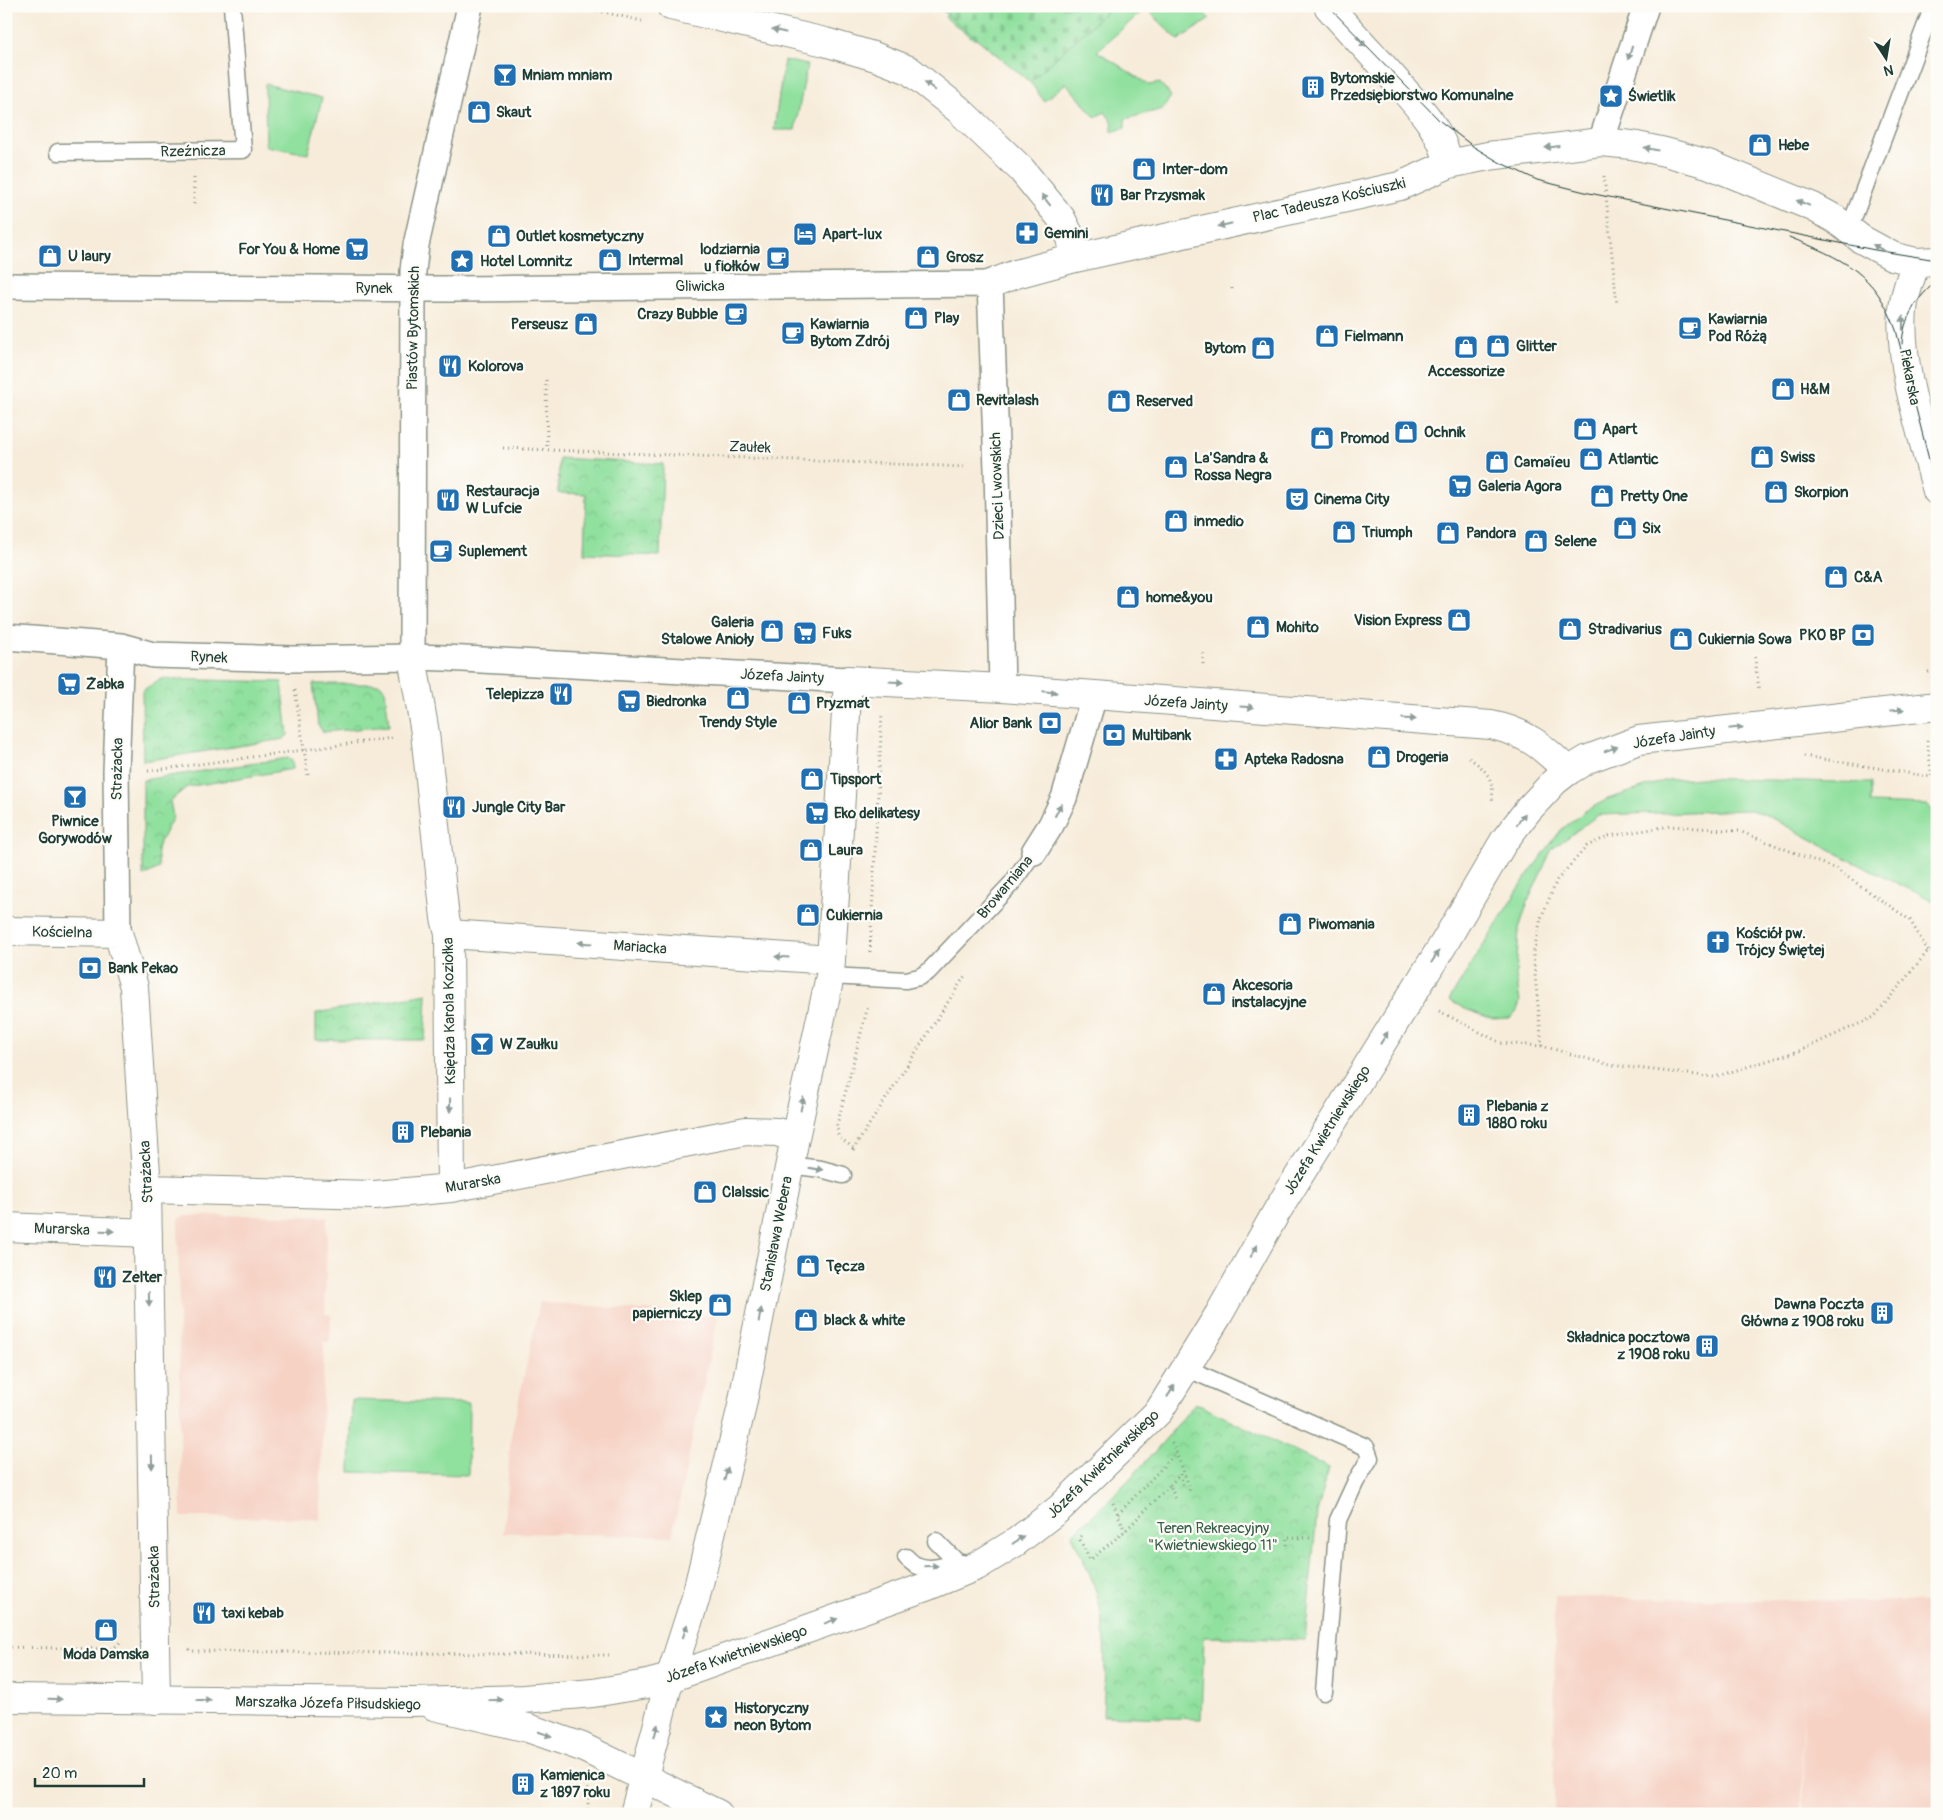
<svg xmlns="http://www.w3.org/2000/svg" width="1943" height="1820" viewBox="0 0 1943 1820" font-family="Pangolin,sans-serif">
<defs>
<pattern id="cemetery-stones" width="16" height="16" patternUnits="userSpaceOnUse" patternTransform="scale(1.25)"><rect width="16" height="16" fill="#90e09e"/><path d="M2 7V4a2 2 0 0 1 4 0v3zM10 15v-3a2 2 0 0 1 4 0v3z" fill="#7cc189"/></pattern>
<pattern id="park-crowns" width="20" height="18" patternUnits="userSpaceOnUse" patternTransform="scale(1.25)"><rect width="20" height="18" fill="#90e09e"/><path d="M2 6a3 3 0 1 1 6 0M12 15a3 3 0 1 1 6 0" fill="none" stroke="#7cc189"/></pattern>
</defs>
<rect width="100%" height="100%" fill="#fdfcf7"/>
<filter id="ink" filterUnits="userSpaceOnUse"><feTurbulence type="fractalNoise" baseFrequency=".02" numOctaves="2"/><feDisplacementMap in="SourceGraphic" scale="10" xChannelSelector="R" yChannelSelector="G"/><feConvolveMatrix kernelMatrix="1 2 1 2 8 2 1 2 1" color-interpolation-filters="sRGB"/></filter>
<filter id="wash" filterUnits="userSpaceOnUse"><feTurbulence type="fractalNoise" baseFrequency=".0096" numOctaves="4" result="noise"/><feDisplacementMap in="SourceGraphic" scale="20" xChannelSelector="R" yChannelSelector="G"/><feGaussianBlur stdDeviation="1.12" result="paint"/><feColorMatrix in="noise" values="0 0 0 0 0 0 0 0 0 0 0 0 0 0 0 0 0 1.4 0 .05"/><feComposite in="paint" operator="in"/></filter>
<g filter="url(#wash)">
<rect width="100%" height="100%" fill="#f7ecda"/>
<path fill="#f6d2c4" d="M252,1215L327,1217L325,1314L331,1315L330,1342H324L320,1520L302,1518L181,1517L178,1222L181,1218L185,1216Z
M540,1302L718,1316L672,1536L509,1533L503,1534L511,1436Z
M1555,1597L1937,1602V1814H1804L1803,1663L1802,1814H1554Z"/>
<path fill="#90e09e" stroke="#588e69" d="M953,6H1189L1198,14L1202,11L1210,19L1178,40L1146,8L1097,51L1149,85L1160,83L1171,96L1163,109L1125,119V128L1111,132L1113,123L1105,112L1095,117L1066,83L1044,101L1030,82L980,34L975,40L945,17Z
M784,60L807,65L795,130H774Z
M265,84L322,98L308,154L266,146Z
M1702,778L1871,783L1870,803L1928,805L1937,816V908L1932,900L1863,867L1764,814L1750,810L1598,815L1552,849L1528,901L1519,929L1516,976L1520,1002L1516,1013L1510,1018L1493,1019L1465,1009L1449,1000L1526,877L1561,830L1585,811L1608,799L1667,780Z
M352,1400L469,1403L468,1475L350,1472Z"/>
<path fill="url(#cemetery-stones)" stroke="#588e69" d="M937,6H1102L1107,11L1030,82Z"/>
<path fill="url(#park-crowns)" stroke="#588e69" d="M559,458L663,464L660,556L584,553L586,494L558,493Z
M160,679L282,682L288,735L284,739L143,761L142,691Z
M313,684H380L385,690L389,726L323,732L318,725Z
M288,758L292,761L293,769L187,787L170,801L173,817L157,848L159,868L143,876V780Z
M427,994L425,1040H316V1013Z
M1195,1403L1329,1468L1317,1512L1305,1640L1204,1637L1201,1719L1103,1716C1105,1676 1107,1637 1098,1598C1092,1576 1080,1555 1072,1534C1118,1494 1158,1450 1195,1403Z"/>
</g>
<g filter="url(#ink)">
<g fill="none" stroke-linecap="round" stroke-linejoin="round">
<g stroke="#8b9487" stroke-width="19">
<path id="service" d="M58,152L243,150L232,6
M1846,226L1854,216L1933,6
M830,976L906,980L919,977L928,972L1012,883L1034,852
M789,1165L821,1169L843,1175
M1186,1368L1366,1447L1370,1458L1356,1481L1338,1520L1324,1692
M936,1541L957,1562L967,1564
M906,1557C909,1560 913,1564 916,1565C928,1571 946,1566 957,1562"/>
</g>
<g stroke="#8b9487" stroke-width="28">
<path id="pedestrian" d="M1601,142L1646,6
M6,286L455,289L990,284L997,469L1002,688
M6,637L121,646L153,655L293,659L412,657L445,658L848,680
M412,657L413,271L416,245L470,6
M1034,852L1051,825L1064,798L1094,696
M118,933L116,771L121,646"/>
</g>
<g stroke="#8b9487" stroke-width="30">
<path id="minor" d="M671,6L825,42L876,57L909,70L958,109L1021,169L1061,218L1071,238L1075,258
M1328,6C1350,31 1373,55 1395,80C1418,106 1441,129 1449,164
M1916,262C1911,278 1904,294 1903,310C1898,365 1923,437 1937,491
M990,284L1016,274L1075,258L1400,186L1449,164L1488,156L1601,142L1632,145L1665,152L1708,164L1813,207L1835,219L1861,239L1892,256L1916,262L1937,261
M412,657L425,733L445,918L449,934L451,1188
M6,931L118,933L134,987L147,1189L156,1700
M449,934L831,960
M147,1189L375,1195L451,1188L746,1131L777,1132L795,1138
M6,1227L148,1233
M634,1814L670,1678L695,1600L741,1410L795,1138L830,976L848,680L1002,688L1491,725C1526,732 1542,746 1568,771"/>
</g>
<g stroke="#8b9487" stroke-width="30">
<path id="tertiary" d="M434,1706L528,1728L582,1747L718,1814"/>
</g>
<g stroke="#8b9487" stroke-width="30">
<path id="secondary" d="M6,1698L413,1702L524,1699L593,1693L647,1684L670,1678L928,1586L977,1566L1016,1542L1060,1508L1159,1411L1219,1314L1277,1211L1443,945L1504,841L1528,810L1555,781L1568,771L1588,759L1639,740L1937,706"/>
</g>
<path stroke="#8b9487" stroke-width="3" stroke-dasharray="1 4" stroke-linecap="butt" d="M578,6L642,21
M1604,176L1617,305
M194,178V205
M1232,288V293
M546,380L547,450
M503,448L967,467
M1755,657L1759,690
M1203,664V653
M1928,672L1937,669
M295,690L308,776
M1927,740L1932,777L1937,787
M1804,756L1932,777
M1469,758C1486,769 1495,780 1492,801
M148,771L392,738
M870,952L882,714
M1439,1011L1501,1043L1542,1046L1610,1065L1714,1077L1799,1051L1874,1017L1928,951H1937
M1542,1046L1533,955L1541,918L1557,880L1587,846L1609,836L1671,826L1739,831L1836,869L1910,920L1928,951
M853,1148L838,1136L837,1125L868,1006
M853,1150L966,974
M1172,1443L1190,1488L1189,1491
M1170,1485L1180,1474L1184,1488
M1113,1503L1125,1531
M1118,1514L1177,1452
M1081,1536L1079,1538L1090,1560L1125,1531L1170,1485L1175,1498
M1286,1545L1287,1537L1310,1538
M6,1647L111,1649L118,1645L121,1640
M189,1649L191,1651L609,1655
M587,1814L589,1795L587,1786"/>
<use href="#service" stroke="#fff" stroke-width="16"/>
<use href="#pedestrian" stroke="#fff" stroke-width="25"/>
<use href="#minor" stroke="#fff" stroke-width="28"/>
<use href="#tertiary" stroke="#fff" stroke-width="28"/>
<use href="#secondary" stroke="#fff" stroke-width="28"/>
<path stroke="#1f3d34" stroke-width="1" d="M1328,6L1440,121L1474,147L1499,162L1537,180L1589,193L1875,250L1937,260
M1789,237C1843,259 1875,272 1896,330L1937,491
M1902,344C1903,319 1917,297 1937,281"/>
</g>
<defs><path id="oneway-solid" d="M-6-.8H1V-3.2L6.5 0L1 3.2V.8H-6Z" transform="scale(1.25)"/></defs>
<g fill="#8f9e9a">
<use href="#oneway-solid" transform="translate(779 31) rotate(-167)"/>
<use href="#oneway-solid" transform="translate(1361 42) rotate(46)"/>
<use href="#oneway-solid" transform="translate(1630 53) rotate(108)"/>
<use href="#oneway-solid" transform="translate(930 86) rotate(-141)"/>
<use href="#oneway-solid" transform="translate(1552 147) rotate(173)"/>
<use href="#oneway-solid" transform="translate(1651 149) rotate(-168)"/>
<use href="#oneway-solid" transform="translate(1046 200) rotate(-128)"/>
<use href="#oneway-solid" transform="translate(1803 203) rotate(-158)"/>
<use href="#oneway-solid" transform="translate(1225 225) rotate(167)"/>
<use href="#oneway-solid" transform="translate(1879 248) rotate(-151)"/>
<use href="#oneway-solid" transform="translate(1903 323) rotate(-89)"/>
<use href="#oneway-solid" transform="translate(896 682) rotate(3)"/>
<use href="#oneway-solid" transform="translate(1050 692) rotate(5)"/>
<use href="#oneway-solid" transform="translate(1247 707) rotate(4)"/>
<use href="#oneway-solid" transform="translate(1897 710) rotate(-6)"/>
<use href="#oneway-solid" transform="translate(1409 719) rotate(4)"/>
<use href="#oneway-solid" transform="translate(1736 728) rotate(-6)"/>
<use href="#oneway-solid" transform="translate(1611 749) rotate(-20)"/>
<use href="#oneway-solid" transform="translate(1058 810) rotate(-64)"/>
<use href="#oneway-solid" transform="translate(1521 819) rotate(-53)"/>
<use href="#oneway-solid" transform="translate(585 943) rotate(-176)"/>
<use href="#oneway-solid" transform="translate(782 957) rotate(-176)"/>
<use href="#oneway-solid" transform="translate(1435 957) rotate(-57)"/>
<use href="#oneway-solid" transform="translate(1384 1038) rotate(-58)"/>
<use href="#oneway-solid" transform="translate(802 1104) rotate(-78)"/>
<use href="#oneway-solid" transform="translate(450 1105) rotate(90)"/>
<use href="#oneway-solid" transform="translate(816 1169) rotate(9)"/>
<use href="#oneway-solid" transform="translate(107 1231) rotate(2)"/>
<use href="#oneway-solid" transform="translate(1254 1251) rotate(-61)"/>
<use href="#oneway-solid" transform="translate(149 1299) rotate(89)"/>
<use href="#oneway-solid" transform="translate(760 1315) rotate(-79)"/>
<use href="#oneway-solid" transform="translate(1171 1391) rotate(-58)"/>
<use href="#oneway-solid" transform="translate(152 1462) rotate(89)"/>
<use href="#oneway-solid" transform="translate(726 1474) rotate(-76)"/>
<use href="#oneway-solid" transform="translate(1018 1540) rotate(-35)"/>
<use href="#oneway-solid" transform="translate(931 1566) rotate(-1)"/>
<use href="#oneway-solid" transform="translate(831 1621) rotate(-20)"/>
<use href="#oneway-solid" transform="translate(685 1631) rotate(-72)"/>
<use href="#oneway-solid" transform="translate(55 1699) rotate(1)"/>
<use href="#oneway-solid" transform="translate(204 1700)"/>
<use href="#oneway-solid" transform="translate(496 1700) rotate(-1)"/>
<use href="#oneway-solid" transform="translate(656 1731) rotate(-75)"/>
<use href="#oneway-solid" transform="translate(545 1734) rotate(19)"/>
</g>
</g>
<defs>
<g id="bar-square" transform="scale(1.25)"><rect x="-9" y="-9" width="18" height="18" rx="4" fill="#1f6fb2" stroke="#fdfcf7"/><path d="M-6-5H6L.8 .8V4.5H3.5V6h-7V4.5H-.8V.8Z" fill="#fff"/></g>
<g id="building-square" transform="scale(1.25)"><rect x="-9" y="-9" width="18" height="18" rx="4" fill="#1f6fb2" stroke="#fdfcf7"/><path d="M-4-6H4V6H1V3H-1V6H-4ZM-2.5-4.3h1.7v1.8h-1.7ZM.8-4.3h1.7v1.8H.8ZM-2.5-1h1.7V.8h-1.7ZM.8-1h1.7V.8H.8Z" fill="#fff"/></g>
<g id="sight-square" transform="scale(1.25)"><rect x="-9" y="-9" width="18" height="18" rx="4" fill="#1f6fb2" stroke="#fdfcf7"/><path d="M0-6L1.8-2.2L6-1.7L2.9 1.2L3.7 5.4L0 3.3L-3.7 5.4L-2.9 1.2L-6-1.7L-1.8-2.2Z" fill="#fff"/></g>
<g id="shop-square" transform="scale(1.25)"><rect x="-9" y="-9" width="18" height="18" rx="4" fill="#1f6fb2" stroke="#fdfcf7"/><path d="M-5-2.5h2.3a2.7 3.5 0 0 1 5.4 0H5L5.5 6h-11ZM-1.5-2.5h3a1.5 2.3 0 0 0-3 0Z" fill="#fff"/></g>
<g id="restaurant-square" transform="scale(1.25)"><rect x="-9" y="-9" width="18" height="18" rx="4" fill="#1f6fb2" stroke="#fdfcf7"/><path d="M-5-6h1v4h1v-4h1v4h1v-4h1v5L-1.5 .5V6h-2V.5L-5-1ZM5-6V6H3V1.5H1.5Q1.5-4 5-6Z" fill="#fff"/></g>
<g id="pharmacy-square" transform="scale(1.25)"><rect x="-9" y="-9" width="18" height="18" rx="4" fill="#1f6fb2" stroke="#fdfcf7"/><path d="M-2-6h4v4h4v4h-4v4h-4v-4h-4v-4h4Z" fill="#fff"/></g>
<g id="hotel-square" transform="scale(1.25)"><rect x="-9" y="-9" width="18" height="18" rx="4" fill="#1f6fb2" stroke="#fdfcf7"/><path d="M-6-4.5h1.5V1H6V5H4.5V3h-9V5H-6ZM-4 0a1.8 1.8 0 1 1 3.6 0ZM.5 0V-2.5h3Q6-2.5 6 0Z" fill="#fff"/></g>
<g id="supermarket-square" transform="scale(1.25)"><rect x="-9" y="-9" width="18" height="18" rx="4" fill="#1f6fb2" stroke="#fdfcf7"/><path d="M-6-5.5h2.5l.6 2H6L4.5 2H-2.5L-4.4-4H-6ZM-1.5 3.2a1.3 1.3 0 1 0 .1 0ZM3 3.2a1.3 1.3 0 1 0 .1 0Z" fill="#fff"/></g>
<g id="cafe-square" transform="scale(1.25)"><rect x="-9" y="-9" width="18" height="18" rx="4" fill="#1f6fb2" stroke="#fdfcf7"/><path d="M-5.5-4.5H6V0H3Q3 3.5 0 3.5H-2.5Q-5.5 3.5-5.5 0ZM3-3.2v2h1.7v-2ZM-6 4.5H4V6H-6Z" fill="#fff"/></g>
<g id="theatre-square" transform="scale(1.25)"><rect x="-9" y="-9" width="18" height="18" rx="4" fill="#1f6fb2" stroke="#fdfcf7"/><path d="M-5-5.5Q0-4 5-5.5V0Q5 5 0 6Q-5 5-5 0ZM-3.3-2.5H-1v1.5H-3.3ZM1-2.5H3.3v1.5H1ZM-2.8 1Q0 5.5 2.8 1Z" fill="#fff"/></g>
<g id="bank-square" transform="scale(1.25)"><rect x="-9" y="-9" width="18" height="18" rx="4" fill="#1f6fb2" stroke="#fdfcf7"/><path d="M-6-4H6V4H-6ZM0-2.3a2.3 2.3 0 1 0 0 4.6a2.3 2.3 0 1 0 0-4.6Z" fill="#fff"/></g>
<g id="church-square" transform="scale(1.25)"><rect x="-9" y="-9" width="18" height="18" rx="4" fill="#1f6fb2" stroke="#fdfcf7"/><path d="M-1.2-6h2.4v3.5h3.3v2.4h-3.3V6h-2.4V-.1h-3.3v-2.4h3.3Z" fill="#fff"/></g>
</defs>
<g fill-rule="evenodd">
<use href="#bar-square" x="505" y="75"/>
<use href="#building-square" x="1313" y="87"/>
<use href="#sight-square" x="1611" y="96"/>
<use href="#shop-square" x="479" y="112"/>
<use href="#shop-square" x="1760" y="145"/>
<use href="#shop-square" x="1144" y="169"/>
<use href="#restaurant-square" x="1102" y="195"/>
<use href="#pharmacy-square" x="1027" y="233"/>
<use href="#hotel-square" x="805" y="234"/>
<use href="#shop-square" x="499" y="236"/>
<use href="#supermarket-square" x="357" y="249"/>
<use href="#shop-square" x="50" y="256"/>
<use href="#shop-square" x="928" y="257"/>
<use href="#cafe-square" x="778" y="258"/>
<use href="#shop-square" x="610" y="260"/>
<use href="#sight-square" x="462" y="261"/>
<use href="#cafe-square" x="736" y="314"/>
<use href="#shop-square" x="916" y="318"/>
<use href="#shop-square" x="586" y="324"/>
<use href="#cafe-square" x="1690" y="328"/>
<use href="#cafe-square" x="793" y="333"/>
<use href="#shop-square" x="1327" y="336"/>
<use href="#shop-square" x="1498" y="346"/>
<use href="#shop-square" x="1466" y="347"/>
<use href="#shop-square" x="1263" y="348"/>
<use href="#restaurant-square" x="450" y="366"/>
<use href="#shop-square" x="1783" y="389"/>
<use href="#shop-square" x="959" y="400"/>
<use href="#shop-square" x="1119" y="401"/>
<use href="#shop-square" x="1585" y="429"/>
<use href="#shop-square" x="1406" y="432"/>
<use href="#shop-square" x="1322" y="438"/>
<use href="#shop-square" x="1762" y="457"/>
<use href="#shop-square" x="1591" y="459"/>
<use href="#shop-square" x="1497" y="462"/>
<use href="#shop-square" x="1176" y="467"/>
<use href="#supermarket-square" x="1460" y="486"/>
<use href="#shop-square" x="1776" y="492"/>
<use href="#shop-square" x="1602" y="496"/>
<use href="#theatre-square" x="1297" y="499"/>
<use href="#restaurant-square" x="448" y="500"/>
<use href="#shop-square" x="1176" y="521"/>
<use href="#shop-square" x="1625" y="528"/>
<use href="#shop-square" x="1344" y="532"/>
<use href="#shop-square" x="1448" y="533"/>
<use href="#shop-square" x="1536" y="541"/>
<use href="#cafe-square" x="441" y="551"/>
<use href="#shop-square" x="1836" y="577"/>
<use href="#shop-square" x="1128" y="597"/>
<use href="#shop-square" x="1459" y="620"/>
<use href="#shop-square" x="1258" y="627"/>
<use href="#shop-square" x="1570" y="629"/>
<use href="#shop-square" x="772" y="631"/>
<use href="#supermarket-square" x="805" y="633"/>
<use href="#bank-square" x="1863" y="635"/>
<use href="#shop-square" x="1681" y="639"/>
<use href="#supermarket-square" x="69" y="684"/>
<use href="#restaurant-square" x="561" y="694"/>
<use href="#shop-square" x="738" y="698"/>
<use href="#supermarket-square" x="629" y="701"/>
<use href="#shop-square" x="799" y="703"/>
<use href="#bank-square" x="1050" y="723"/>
<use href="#bank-square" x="1114" y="735"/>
<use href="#shop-square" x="1379" y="757"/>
<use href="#pharmacy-square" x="1226" y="759"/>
<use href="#shop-square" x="812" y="779"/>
<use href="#bar-square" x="75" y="797"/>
<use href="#restaurant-square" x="454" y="807"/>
<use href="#supermarket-square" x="817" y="813"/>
<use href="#shop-square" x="811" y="850"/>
<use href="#shop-square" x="808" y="915"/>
<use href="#shop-square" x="1290" y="924"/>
<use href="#church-square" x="1718" y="942"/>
<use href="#bank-square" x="90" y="968"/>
<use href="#shop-square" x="1214" y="994"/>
<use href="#bar-square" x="482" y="1044"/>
<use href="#building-square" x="1469" y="1115"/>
<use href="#building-square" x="403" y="1132"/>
<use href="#shop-square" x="705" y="1192"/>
<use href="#shop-square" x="808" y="1266"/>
<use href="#restaurant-square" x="105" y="1277"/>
<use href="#shop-square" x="720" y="1305"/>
<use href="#building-square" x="1882" y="1313"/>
<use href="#shop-square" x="806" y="1320"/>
<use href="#building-square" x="1707" y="1346"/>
<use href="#restaurant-square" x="204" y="1613"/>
<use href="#shop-square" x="106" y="1630"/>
<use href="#sight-square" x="716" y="1717"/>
<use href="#building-square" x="523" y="1784"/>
</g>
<g text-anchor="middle" stroke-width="4.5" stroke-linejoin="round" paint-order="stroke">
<g font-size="15" font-weight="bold" fill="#1f3d34" stroke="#fdfcf7" text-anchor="start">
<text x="522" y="80">Mniam mniam</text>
<text x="1330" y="83">Bytomskie<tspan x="1330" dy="17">Przedsiębiorstwo Komunalne</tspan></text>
<text x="1628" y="101">Świetlik</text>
<text x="496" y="117">Skaut</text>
<text x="1778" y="150">Hebe</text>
<text x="1162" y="174">Inter-dom</text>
<text x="1120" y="200">Bar Przysmak</text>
<text x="1044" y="238">Gemini</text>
<text x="822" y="239">Apart-lux</text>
<text x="516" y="241">Outlet kosmetyczny</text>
<text x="340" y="254" text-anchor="end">For You &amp; Home</text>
<text x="760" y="254" text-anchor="end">lodziarnia<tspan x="760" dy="17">u fiołków</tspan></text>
<text x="68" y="261">U laury</text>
<text x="946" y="262">Grosz</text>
<text x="628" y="265">Intermal</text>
<text x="480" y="266">Hotel Lomnitz</text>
<text x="718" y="319" text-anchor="end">Crazy Bubble</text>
<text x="934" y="323">Play</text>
<text x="1708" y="324">Kawiarnia<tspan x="1708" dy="17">Pod Różą</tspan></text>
<text x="568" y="329" text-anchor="end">Perseusz</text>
<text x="810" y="329">Kawiarnia<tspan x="810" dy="17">Bytom Zdrój</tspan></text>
<text x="1344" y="341">Fielmann</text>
<text x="1516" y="351">Glitter</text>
<text x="1246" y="353" text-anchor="end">Bytom</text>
<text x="468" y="371">Kolorova</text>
<text x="1466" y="376" text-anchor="middle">Accessorize</text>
<text x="1800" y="394">H&amp;M</text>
<text x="976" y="405">Revitalash</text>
<text x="1136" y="406">Reserved</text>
<text x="1602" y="434">Apart</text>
<text x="1424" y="437">Ochnik</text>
<text x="1340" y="443">Promod</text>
<text x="1780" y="462">Swiss</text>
<text x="1194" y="463">La'Sandra &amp;<tspan x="1194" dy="17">Rossa Negra</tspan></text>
<text x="1608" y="464">Atlantic</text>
<text x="1514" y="467">Camaïeu</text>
<text x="1478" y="491">Galeria Agora</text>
<text x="466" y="496">Restauracja<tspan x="466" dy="17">W Lufcie</tspan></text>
<text x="1794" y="497">Skorpion</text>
<text x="1620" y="501">Pretty One</text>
<text x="1314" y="504">Cinema City</text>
<text x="1194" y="526">inmedio</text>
<text x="1642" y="533">Six</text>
<text x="1362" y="537">Triumph</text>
<text x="1466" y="538">Pandora</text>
<text x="1554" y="546">Selene</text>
<text x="458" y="556">Suplement</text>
<text x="1854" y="582">C&amp;A</text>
<text x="1146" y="602">home&amp;you</text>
<text x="1442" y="625" text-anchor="end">Vision Express</text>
<text x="754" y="627" text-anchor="end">Galeria<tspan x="754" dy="17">Stalowe Anioły</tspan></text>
<text x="1276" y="632">Mohito</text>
<text x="1588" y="634">Stradivarius</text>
<text x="822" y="638">Fuks</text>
<text x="1846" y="640" text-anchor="end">PKO BP</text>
<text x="1698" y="644">Cukiernia Sowa</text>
<text x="86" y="689">Żabka</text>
<text x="544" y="699" text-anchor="end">Telepizza</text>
<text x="646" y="706">Biedronka</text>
<text x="816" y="708">Pryzmat</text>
<text x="738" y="727" text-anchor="middle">Trendy Style</text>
<text x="1032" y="728" text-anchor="end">Alior Bank</text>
<text x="1132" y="740">Multibank</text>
<text x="1396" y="762">Drogeria</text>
<text x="1244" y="764">Apteka Radosna</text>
<text x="830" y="784">Tipsport</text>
<text x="472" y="812">Jungle City Bar</text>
<text x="834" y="818">Eko delikatesy</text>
<text x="75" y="826" text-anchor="middle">Piwnice<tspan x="75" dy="17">Gorywodów</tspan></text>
<text x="828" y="855">Laura</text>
<text x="826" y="920">Cukiernia</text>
<text x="1308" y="929">Piwomania</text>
<text x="1736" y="938">Kościół pw.<tspan x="1736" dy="17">Trójcy Świętej</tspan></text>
<text x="108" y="973">Bank Pekao</text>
<text x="1232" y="990">Akcesoria<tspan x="1232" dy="17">instalacyjne</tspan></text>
<text x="500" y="1049">W Zaułku</text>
<text x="1486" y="1111">Plebania z<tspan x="1486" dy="17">1880 roku</tspan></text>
<text x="420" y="1137">Plebania</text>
<text x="722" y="1197">Clalssic</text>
<text x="826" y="1271">Tęcza</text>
<text x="122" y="1282">Zelter</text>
<text x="702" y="1301" text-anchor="end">Sklep<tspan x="702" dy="17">papierniczy</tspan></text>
<text x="1864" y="1309" text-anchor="end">Dawna Poczta<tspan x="1864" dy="17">Główna z 1908 roku</tspan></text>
<text x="824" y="1325">black &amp; white</text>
<text x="1690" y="1342" text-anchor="end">Składnica pocztowa<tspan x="1690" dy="17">z 1908 roku</tspan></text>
<text x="222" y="1618">taxi kebab</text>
<text x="106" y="1659" text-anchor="middle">Moda Damska</text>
<text x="734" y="1713">Historyczny<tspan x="734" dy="17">neon Bytom</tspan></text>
<text x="540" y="1780">Kamienica<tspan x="540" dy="17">z 1897 roku</tspan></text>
</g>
<g font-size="15" fill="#1f3d34" stroke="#fdfcf7">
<text transform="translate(193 151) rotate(-1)" y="5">Rzeźnicza</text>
<text transform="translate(1329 200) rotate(-13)" y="5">Plac Tadeusza Kościuszki</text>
<text x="700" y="291">Gliwicka</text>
<text x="374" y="293">Rynek</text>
<text transform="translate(413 328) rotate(-89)" y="5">Piastów Bytomskich</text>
<text transform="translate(1910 377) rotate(79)" y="5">Piekarska</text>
<text transform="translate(750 447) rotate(2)" y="5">Zaułek</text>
<text transform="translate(997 486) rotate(-92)" y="5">Dzieci Lwowskich</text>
<text transform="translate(209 657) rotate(2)" y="5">Rynek</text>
<text transform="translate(782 676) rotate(3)" y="5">Józefa Jainty</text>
<text transform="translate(1186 703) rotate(4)" y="5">Józefa Jainty</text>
<text transform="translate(1674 737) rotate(-9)" y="5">Józefa Jainty</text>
<text transform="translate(117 769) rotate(-89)" y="5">Strażacka</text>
<text transform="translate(1005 887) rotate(-50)" y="5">Browarniana</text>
<text transform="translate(62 932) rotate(1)" y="5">Kościelna</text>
<text transform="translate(640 947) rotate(4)" y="5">Mariacka</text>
<text transform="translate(449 1011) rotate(-91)" y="5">Księdza Karola Koziołka</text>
<text transform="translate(1327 1130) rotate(-58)" y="5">Józefa Kwietniewskiego</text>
<text transform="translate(146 1172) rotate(-93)" y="5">Strażacka</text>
<text transform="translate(473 1183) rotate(-10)" y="5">Murarska</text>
<text transform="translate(62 1229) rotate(2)" y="5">Murarska</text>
<text transform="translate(776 1234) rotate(-79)" y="5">Stanisława Webera</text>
<text transform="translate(1103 1464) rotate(-44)" y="5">Józefa Kwietniewskiego</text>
<text transform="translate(154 1577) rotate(-91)" y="5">Strażacka</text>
<text transform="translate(736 1654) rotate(-19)" y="5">Józefa Kwietniewskiego</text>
<text transform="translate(328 1703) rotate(1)" y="5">Marszałka Józefa Piłsudskiego</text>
</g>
<g font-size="15" fill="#365e49" stroke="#fdfcf7">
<text x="1213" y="1533">Teren Rekreacyjny<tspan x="1213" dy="17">"Kwietniewskiego 11"</tspan></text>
</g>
</g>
<rect width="1943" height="1820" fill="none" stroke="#fdfcf7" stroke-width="25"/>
<g transform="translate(1886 58) rotate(168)" stroke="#fdfcf7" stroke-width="4" paint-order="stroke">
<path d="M0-4L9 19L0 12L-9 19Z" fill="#1f3d34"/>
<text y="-8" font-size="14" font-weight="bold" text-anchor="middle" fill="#1f3d34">N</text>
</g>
<path d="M35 1778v8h109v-8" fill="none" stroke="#1f3d34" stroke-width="2.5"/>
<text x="42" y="1778" font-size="15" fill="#1f3d34" stroke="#fdfcf7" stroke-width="4" paint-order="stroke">20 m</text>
</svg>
